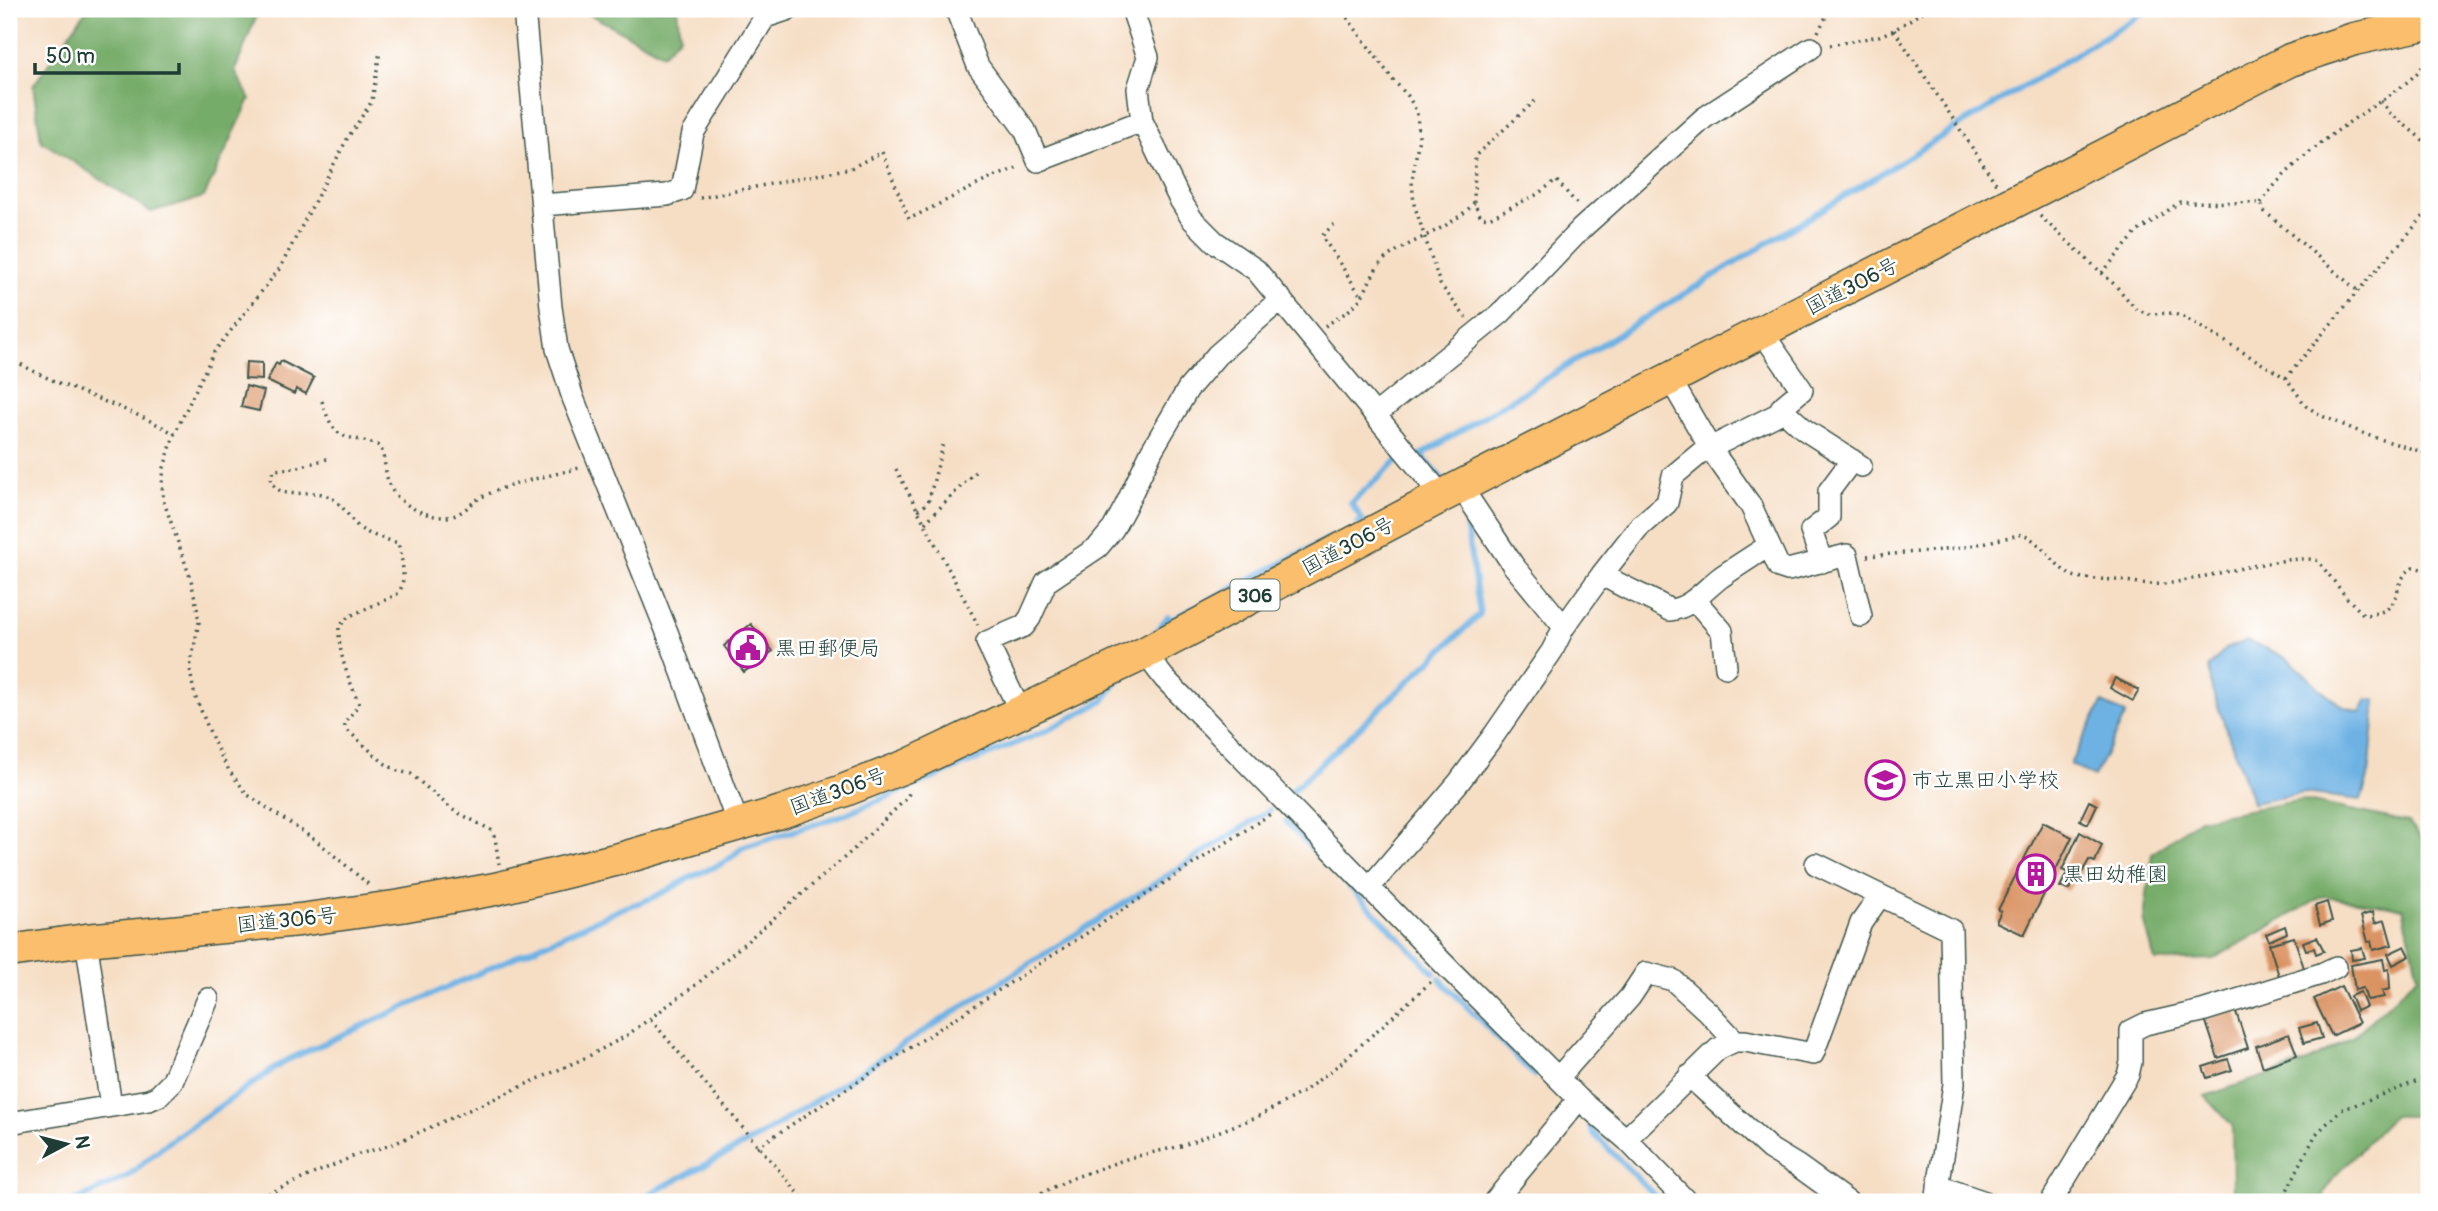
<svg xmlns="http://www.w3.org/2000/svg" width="2438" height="1211" viewBox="0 0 2438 1211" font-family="Pangolin,'Klee One',sans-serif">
<rect width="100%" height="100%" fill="#fff"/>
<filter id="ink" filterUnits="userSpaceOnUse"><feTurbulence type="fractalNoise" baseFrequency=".0143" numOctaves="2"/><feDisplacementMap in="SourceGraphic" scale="14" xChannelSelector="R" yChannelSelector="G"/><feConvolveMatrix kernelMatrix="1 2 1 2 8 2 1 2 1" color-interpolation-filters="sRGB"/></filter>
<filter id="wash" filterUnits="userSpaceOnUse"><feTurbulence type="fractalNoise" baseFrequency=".00686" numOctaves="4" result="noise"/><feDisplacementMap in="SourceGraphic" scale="28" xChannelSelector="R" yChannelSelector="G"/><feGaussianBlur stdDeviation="1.57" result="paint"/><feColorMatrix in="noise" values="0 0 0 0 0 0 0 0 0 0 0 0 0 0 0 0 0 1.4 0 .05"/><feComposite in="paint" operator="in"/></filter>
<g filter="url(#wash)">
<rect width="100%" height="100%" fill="#f6dec5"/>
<path fill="#76ac69" stroke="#4a744e" stroke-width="2" d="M87,9H259L235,71L250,99L204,197L151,212L41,141L33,86Z
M580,9H677L680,36L663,54Z
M2429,342V390L2415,386Z
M2302,800L2408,822L2429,847V1116H2393L2333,1178L2320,1202H2213L2233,1195L2232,1125L2205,1096L2310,1061L2352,1038L2418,976L2403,908L2324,896L2213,959L2155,961L2144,919L2152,854L2199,819Z"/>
<path fill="#6eb2e4" stroke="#46788c" stroke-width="2" d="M2246,641C2263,647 2281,653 2295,665C2317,684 2331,705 2360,712L2367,699L2376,700L2369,775L2361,800L2303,793L2253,803L2212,690L2209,667L2225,649Z
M2102,703L2126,714L2094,777L2070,764Z"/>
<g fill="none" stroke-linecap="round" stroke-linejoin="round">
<path stroke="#6eb2e4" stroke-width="6" d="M1444,481L1421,455L2150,9
M1358,523L1363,521L1351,503L1403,455
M1155,633L1168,617L1173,619L1330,538
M1292,791L1480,614L1464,511L1461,507
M1286,822L1434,973
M1440,979L1534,1075
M1590,1126L1593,1133L1661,1202
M74,1202L128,1176L167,1143L285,1061L623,908C646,902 663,894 684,881C705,868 723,869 741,848L846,814L1050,729L1103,701L1120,678
M634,1202L760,1136L1270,810"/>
</g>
<g id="blocks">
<path fill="#da9362" d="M281,361L314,378L306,394L296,389L294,394L267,381L276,363L279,365Z
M246,362L262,363V380L245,379Z
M246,386L264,391L259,411L241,407Z
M751,624L773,651L744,672L724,646Z
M2115,678L2139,690L2133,701L2110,688Z
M2089,801L2097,805L2088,824L2080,820Z
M2043,822L2072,837L2024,935L1996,922L2001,911L1998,910Z
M2080,832L2102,845L2095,862L2089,860L2079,878L2062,870Z
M2066,875L2076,881L2068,890L2060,887Z
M2327,902L2332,921L2320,925L2315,906Z
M2373,912L2375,923L2385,920L2392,945L2373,950L2371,941L2368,942L2361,916Z
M2285,926L2287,933L2269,941L2266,934Z
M2294,937L2304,968L2279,976L2269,944Z
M2317,937L2324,951L2316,954L2314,948L2306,950L2303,942Z
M2405,946L2410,956L2393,965L2388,954Z
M2362,948L2365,958L2352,960L2351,950Z
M2383,959L2385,970L2389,969L2390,989L2382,991L2384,997L2367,1000L2363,988L2355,990L2351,965Z
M2341,986L2359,1023L2332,1036L2314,999Z
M2360,992L2366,1007L2356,1011L2350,996Z
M2235,1009L2248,1048L2218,1058L2205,1019Z
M2317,1023L2322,1038L2304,1043L2299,1028Z
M2289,1034L2297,1055L2263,1067L2256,1046Z
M2228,1059L2232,1070L2207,1078L2203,1067Z"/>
</g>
</g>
<g filter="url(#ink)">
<use href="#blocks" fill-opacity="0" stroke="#3f554a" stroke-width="2"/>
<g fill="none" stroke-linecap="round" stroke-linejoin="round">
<g stroke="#3f554a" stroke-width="24">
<path id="minor" d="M524,9L551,307L557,349L573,398L667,632L738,824
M956,9L978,66L1025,130L1038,161L1142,121
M1132,9L1148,57L1138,89L1142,121L1179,198L1192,219L1215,242L1256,270L1442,496
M542,205L667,195L682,190L693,133L765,17L789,9
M1670,379L1709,446
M1781,408L1805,430L1861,466
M1376,414L1501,313L1581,229L1704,118L1811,48
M1710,448L1751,506L1779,567L1788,570L1847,555L1861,616
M1461,487L1513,565L1564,627
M1822,562L1811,531L1829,517V491L1852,460
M1602,574C1624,589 1647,596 1670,610C1691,608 1705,589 1721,577C1737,566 1753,556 1768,546
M1695,600L1722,631L1726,667
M1145,653L1164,678L1447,967L1579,1099L1626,1139L1687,1202
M1021,713L987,642L1024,626L1030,618L1046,582L1098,547L1113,529L1125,507L1152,450L1188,389L1217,355L1281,299
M1816,864L1951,930L1954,1084L1936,1202
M1369,888L1459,782L1494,735L1552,651L1564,627L1603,573L1640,526L1667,503L1673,476L1709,446L1710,448L1778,414L1784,405L1802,390L1762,332
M86,940L111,1106
M1689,1076L1770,1149L1798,1166L1848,1202
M1558,1078L1630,997L1646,973L1673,980L1708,1012L1735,1041
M9,1123L149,1100L158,1096L172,1082L208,999
M1626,1139L1718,1049L1735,1041H1745L1813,1054L1861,923L1880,896
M1938,1186L1985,1202
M1494,1202L1579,1099
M2051,1202L2128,1075L2131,1062V1031L2145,1024L2202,1011L2321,974L2336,967"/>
</g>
<g stroke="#3f554a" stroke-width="35">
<path id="highway" d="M9,951L86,940L299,920L401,906L495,889L623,858L781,812L840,792L909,765L1145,653L1442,496L2290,60L2354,39L2429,23"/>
</g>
<path stroke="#3f554a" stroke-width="3.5" stroke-dasharray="2 5" stroke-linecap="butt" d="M1343,12L1393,80L1408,96L1417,112L1419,137L1412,181L1414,204L1440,284L1466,318
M1894,30L1997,185
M1818,32L1830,9
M1830,45L1879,36L1894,30L1927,9
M1535,101L1475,156L1474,203L1481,217L1489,218L1538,194L1556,180L1578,205
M2381,101L2390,113L2429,145
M700,198L851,168L882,152L909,219L987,180L1019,167
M2261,203C2283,169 2333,133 2367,110C2391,94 2411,83 2429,59
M2040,216L2116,286L2137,310L2150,314L2172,313L2186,318L2286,378L2306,406L2322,416L2370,436L2429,454
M1334,224L1322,236L1361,296
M2102,273L2137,232L2180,202L2261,203L2264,211L2358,291
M1325,326C1337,318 1351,311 1360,299C1369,287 1373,268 1386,258C1414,238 1451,229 1474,203
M9,357C60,390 122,403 175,434
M2286,378L2358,291L2429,210
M322,401C336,446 343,432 380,446C386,459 384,475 391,488C400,506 433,521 453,516C463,513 471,503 480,498C510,482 547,477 579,468
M327,459L295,468L274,470L271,480C281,503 306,488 325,495C343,501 347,518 361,529C371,536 386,539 398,543C402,557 408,586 396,595L348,617L339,627C338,655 349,679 359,704L344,724L347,730L384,763L398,771L411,774L453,810L491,830L495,838L499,864
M896,469L978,625
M918,510L928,503L943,445
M925,523L975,472
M1867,556L1956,549L2023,534C2045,544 2060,575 2077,577C2089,579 2102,579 2115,580C2130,581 2147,585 2163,584C2196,581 2295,551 2318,561L2347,598L2364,615C2409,612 2387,585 2413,567L2429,571
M368,884L318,842L248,795L230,772L216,747L195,696L192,682L190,668L199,622L197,608L191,580L164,502L162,485L164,468L174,435L214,352L280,268L347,139L372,101L380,51
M651,1020L806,1202
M757,1147L1272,813
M249,1202L359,1154L391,1145L587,1057L626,1036L697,984L852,851L907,798L910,791
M1022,1202L1073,1178L1129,1158L1181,1146L1257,1117L1303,1092L1341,1063L1433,980
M2281,1202L2316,1134L2341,1110L2429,1077"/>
<use href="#minor" stroke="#fff" stroke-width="21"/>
<use href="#highway" stroke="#fabe6d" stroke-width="32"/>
</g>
</g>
<defs>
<g id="civic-ring" transform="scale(2.0125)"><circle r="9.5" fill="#fff" stroke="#b5179e" stroke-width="1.5"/><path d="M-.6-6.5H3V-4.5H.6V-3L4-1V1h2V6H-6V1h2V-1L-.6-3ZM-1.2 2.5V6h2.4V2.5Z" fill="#b5179e"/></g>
<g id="school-ring" transform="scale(2.0125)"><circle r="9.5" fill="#fff" stroke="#b5179e" stroke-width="1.5"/><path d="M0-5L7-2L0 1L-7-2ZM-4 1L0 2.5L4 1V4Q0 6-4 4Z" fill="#b5179e"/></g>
<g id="building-ring" transform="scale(2.0125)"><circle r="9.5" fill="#fff" stroke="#b5179e" stroke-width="1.5"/><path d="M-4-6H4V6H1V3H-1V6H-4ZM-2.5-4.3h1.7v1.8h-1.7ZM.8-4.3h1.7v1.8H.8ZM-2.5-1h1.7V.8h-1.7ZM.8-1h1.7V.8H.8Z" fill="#b5179e"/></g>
</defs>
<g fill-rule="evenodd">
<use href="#civic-ring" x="748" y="648"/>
<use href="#school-ring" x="1885" y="780"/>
<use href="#building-ring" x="2036" y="874"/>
</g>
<g text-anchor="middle" stroke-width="5" stroke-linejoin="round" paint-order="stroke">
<rect fill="#fff" stroke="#627771" stroke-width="2" x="1230.5" y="579.5" width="49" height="31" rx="5"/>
<g font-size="19" font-weight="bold" fill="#1f3d34">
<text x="1255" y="602">306</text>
</g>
<g font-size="21" fill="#1f3d34" stroke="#fff">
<text transform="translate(1852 286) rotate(-27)" y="7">国道306号</text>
<text transform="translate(1348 546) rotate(-28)" y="7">国道306号</text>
<text transform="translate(838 791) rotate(-20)" y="7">国道306号</text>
<text transform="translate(287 920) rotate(-6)" y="7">国道306号</text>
</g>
<g font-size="21" fill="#1f3d34" stroke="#fff" text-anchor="start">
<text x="775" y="655">黒田郵便局</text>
<text x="1912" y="787">市立黒田小学校</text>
<text x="2063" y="881">黒田幼稚園</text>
</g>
</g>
<rect width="2438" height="1211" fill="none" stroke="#fff" stroke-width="35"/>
<g transform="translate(66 1144) rotate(83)" stroke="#ffffff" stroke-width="5" paint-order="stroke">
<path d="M0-5L12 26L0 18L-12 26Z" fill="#1f3d34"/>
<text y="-10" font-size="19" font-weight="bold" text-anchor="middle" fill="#1f3d34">N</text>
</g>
<path d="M35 63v10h144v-10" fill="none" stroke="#1f3d34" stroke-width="3.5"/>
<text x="46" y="63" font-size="21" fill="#1f3d34" stroke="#ffffff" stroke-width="5" paint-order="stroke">50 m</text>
</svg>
